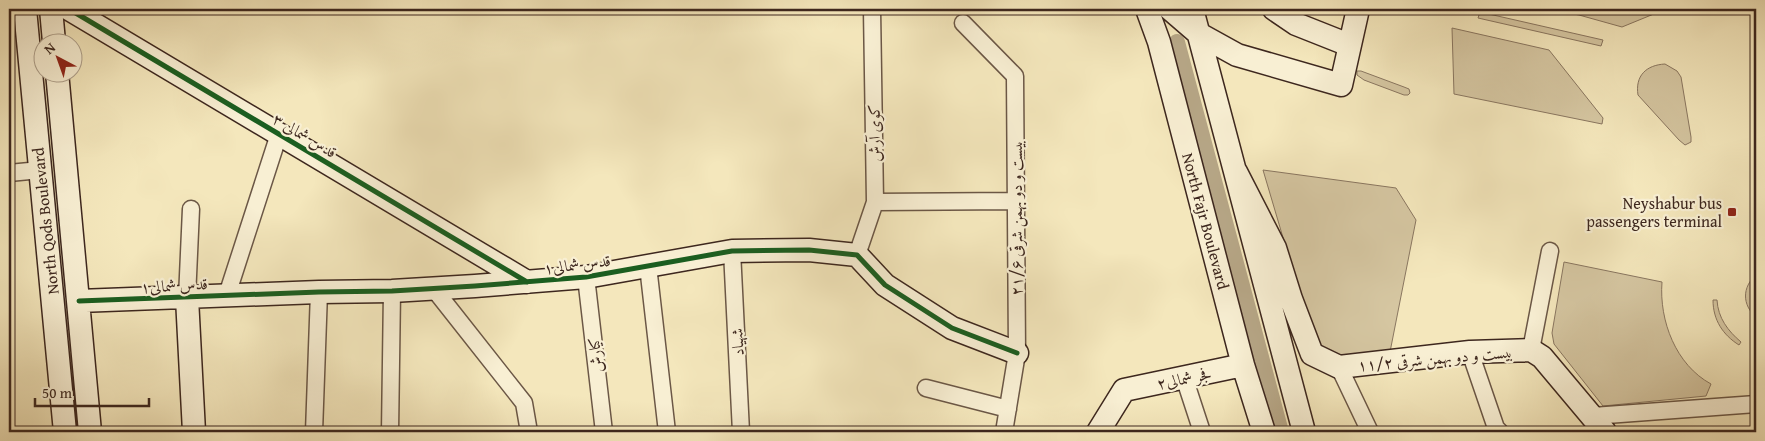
<svg xmlns="http://www.w3.org/2000/svg" width="1765" height="441" viewBox="0 0 1765 441" font-family="'Gentium Book Plus',Amiri,serif">
<rect width="100%" height="100%" fill="#f4e7bc"/>
<filter id="stains"><feTurbulence type="fractalNoise" baseFrequency=".004" numOctaves="4"/><feColorMatrix values="0 0 0 0 .2 0 0 0 0 .09 0 0 0 0 .02 0 0 0 .5 -.17"/></filter>
<radialGradient id="worn" r=".72"><stop offset=".6" stop-color="#630" stop-opacity="0"/><stop offset="1" stop-color="#630" stop-opacity=".3"/></radialGradient>
<path fill="#d5c6a1" stroke="#897660" d="M1546,9H1666L1622,27L1579,15Z
M1480,12L1603,40L1601,46L1478,18Z
M1452,28L1549,50L1603,118L1602,124L1454,94Z
M1665,64L1677,71L1681,77L1691,137V142L1685,145L1679,140L1638,95C1635,76 1646,65 1665,64Z
M1357,71H1361L1404,87L1409,89L1410,93L1408,95H1404L1364,80L1357,75Z
M1263,170L1396,188L1416,220L1390,352L1332,358L1316,349Z
M1564,262L1662,282C1659,321 1676,365 1711,384L1706,396L1603,406L1554,344L1552,333Z
M1756,275V288L1752,290L1754,298L1752,304L1756,306V317C1742,305 1742,287 1756,275Z
M1713,300H1717C1718,318 1728,331 1741,342L1739,345C1723,335 1713,320 1713,300Z"/>
<g fill="none" stroke-linecap="round" stroke-linejoin="round">
<path stroke="#b6a686" stroke-width="16" d="M1177,42L1281,432"/>
<g stroke="#6b5746" stroke-width="19">
<path id="street" d="M963,23L1015,76L1017,353L1004,432
M9,173L40,170
M875,202L1016,201
M732,251L741,432
M857,255L875,202L872,9
M648,266L667,432
M586,277L604,432
M434,289L524,403L529,432
M227,295L279,134
M187,298L191,209
M1531,350L1550,251
M1470,352L1496,428L1500,432
M1339,367L1370,432
M1184,377L1202,432
M926,388L1008,409
M1593,416L1756,404
M314,432L319,292
M390,432L392,291"/>
</g>
<g stroke="#3d271e" stroke-width="25">
<path id="secondary" d="M25,9L65,432
M51,9L54,42
M69,9L527,282
M1147,9L1159,42L1243,365L1264,432
M1170,9L1199,34L1237,55L1341,85L1358,9
M1192,9L1304,432
M1274,9L1296,24L1349,45
M57,72L90,432
M1236,172L1275,248L1291,299L1312,354L1339,367L1470,352L1531,350L1542,357L1605,432
M187,298L194,432
M79,301L319,292L392,291L475,286L586,277L732,251L809,250L857,255L885,285L952,328L1017,353
M1098,432L1124,390L1243,365"/>
</g>
<use href="#street" stroke="#f8efd3" stroke-width="16"/>
<use href="#secondary" stroke="#f8efd3" stroke-width="22"/>
<g stroke="#f8efd3" stroke-width="8">
<path id="cycleway" d="M69,9L527,282
M79,301L319,292L392,291L475,286L586,277L732,251L809,250L857,255L885,285L952,328L1017,353"/>
</g>
<use href="#cycleway" stroke="#1b5e20" stroke-width="5"/>
</g>
<rect fill="#8f2418" stroke="#f8efd3" stroke-width="2" x="1727" y="207" width="10" height="10" rx="2.5"/>
<g text-anchor="middle" stroke-width="4.5" stroke-linejoin="round" paint-order="stroke">
<g font-size="16" fill="#3d271e" stroke="#f8efd3">
<text transform="translate(874 133) rotate(-91)" y="6">کوی آرش</text>
<text transform="translate(305 135) rotate(31)" y="6">قدس شمالی ۳</text>
<text transform="translate(1016 218) rotate(-90)" y="6">بیست و دو بهمن شرقی ۲۱/۶</text>
<text transform="translate(45 221) rotate(-96)" y="6">North Qods Boulevard</text>
<text transform="translate(1206 221) rotate(75)" y="6">North Fajr Boulevard</text>
<text transform="translate(577 264) rotate(-7)" y="6">قدس شمالی۱</text>
<text transform="translate(174 285) rotate(-3)" y="6">قدس شمالی۱</text>
<text transform="translate(737 342) rotate(-93)" y="6">شهیاد</text>
<text transform="translate(595 355) rotate(-97)" y="6">کیارش</text>
<text transform="translate(1435 358) rotate(-5)" y="6">بیست و دو بهمن شرقی ۱۱/۲</text>
<text transform="translate(1184 378) rotate(-11)" y="6">فجر شمالی۲</text>
</g>
<g font-size="16" fill="#3d271e" stroke="#f8efd3" text-anchor="end">
<text x="1722" y="209">Neyshabur bus<tspan x="1722" dy="18">passengers terminal</tspan></text>
</g>
</g>
<rect width="1765" height="441" fill="none" stroke="#f4e7bc" stroke-width="30"/>
<rect x="10" y="10" width="1745" height="421" fill="none" stroke="#3d271e" stroke-width="2.5"/>
<rect x="15" y="15" width="1735" height="411" fill="none" stroke="#3d271e"/>
<g transform="translate(58 58) rotate(319)"><circle r="24" fill="#f8efd3" stroke="#ad9f8b"/>
<path d="M0-4L9 19L0 12L-9 19Z" fill="#8f2418"/>
<text y="-8" font-size="14" font-weight="bold" text-anchor="middle" fill="#3d271e">N</text>
</g>
<path d="M35 398v8h114v-8" fill="none" stroke="#3d271e" stroke-width="2.5"/>
<text x="42" y="398" font-size="15" fill="#3d271e" stroke="#f8efd3" stroke-width="4" paint-order="stroke">50 m</text>
<rect width="100%" height="100%" filter="url(#stains)"/>
<rect width="100%" height="100%" fill="url(#worn)"/>
</svg>
